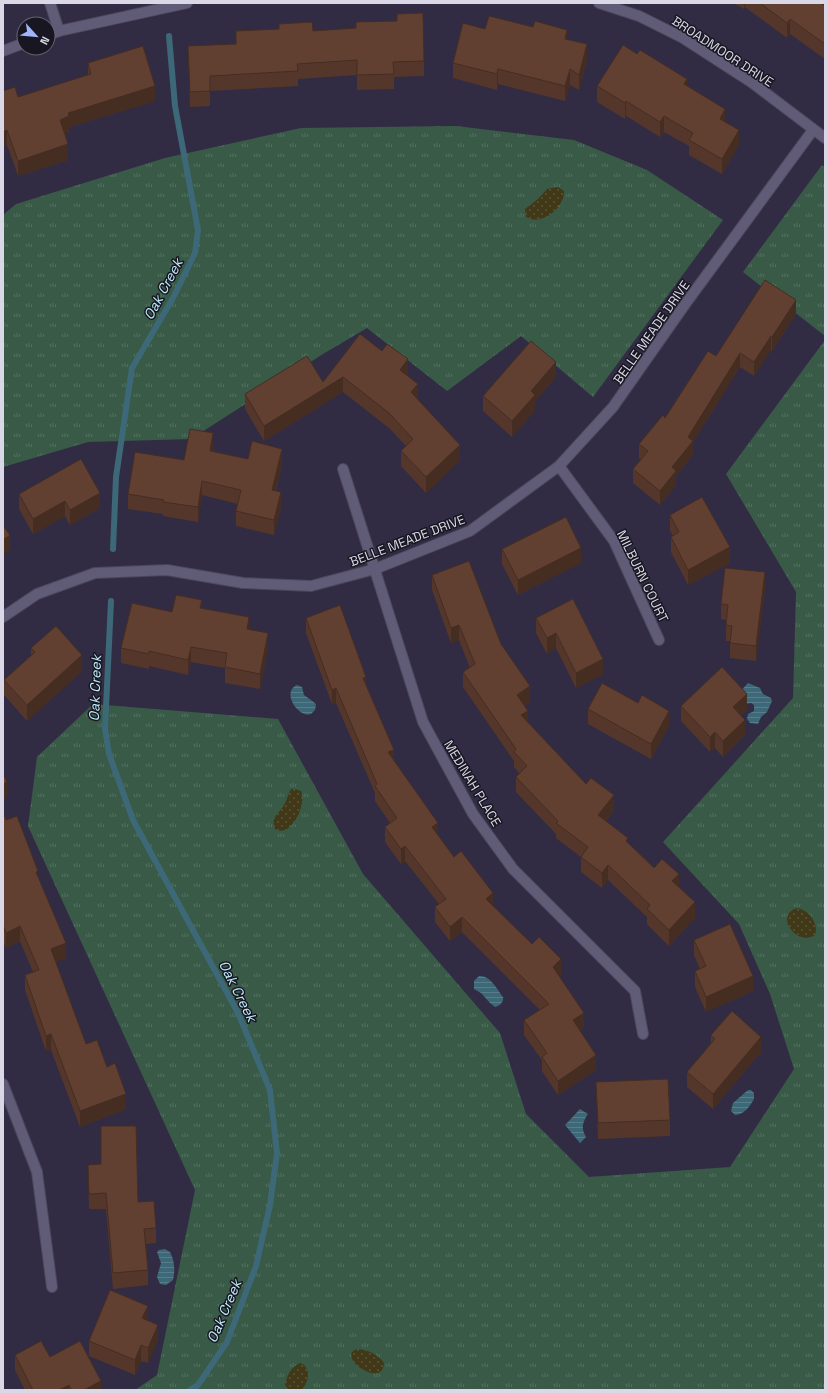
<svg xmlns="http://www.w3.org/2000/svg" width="828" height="1393" viewBox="0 0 828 1393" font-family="'Space Grotesk',sans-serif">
<defs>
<pattern id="grass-tufts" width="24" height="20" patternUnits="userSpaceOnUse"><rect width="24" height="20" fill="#385a47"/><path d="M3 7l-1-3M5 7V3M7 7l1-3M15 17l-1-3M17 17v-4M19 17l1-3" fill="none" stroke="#547162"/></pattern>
<pattern id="sand-dots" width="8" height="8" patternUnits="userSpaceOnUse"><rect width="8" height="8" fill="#403817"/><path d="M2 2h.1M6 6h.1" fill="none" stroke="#5b5439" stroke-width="1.8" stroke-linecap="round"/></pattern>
<pattern id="water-rules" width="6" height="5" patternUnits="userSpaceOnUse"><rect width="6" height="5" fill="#3d6877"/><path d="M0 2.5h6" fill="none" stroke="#587d8a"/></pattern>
</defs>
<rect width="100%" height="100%" fill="#312c44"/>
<path fill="url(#grass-tufts)" d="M456,126L574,140L647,170L723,220L593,397L521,336L447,391L367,328L323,354L191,439L88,442L3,467V215L16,204L165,158L301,128Z
M822,165L825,168V336L743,272Z
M825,340V1390H135L157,1375L195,1190L28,826L37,757L93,704L278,719L363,874L500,1033L526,1114L589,1177L730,1167L794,1069L770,994L739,924L663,842L793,698L796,592L726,474Z"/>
<path fill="url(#sand-dots)" d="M558,187L564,191C565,208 542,226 526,217L525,209L538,199L547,189Z
M291,789H295L301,791C307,804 291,839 275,829C270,817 279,814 284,805C287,800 288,794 291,789Z
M797,908C809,910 819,923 815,935C798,947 773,916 797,908Z
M357,1349C369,1350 377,1354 384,1363C383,1390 335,1356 357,1349Z
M300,1363C312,1367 309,1383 301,1390H289L285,1385C287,1375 291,1367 300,1363Z"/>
<path fill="url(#water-rules)" d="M748,683L760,688L763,694L771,698L772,701L767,712L761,717L758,724L750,723L747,719L748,714L754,711V705L751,703L745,704L737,695Z
M297,685L302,687L304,695L311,700L316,704L315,710L311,714C298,718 281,692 297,685Z
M479,976C490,975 497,989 503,997C504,1002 500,1006 495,1007L490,1003L481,993L474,989V981Z
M748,1090H751L754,1093V1099C750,1106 744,1115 735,1115L731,1111L733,1103Z
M580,1109L588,1114C582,1123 581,1128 586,1137L580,1143L565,1125Z
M165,1249L170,1252C175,1261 175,1272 173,1280L166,1285L160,1284L157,1277L161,1263L157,1252L159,1250Z"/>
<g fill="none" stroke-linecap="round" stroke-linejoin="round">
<path stroke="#3d6877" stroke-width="6" d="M113,549L116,477L132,368L173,298L195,253L198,230L175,106L169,36
M111,601L105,729L109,754L133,820L238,1013L270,1090L277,1153L270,1205L256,1266L227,1342L198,1385L190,1390"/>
<g stroke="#4b475b" stroke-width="12">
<path id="minor" d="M50,3L59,31
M559,466L614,541L659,640
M343,469L423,722L473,814L513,869L635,991L643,1034
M3,617L37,594L95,573L167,570L243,583L311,586L375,569L470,531L559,466L613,407L686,303L813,130
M3,1084L37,1172L52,1287"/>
</g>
<g stroke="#4b475b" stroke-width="12">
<path id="tertiary" d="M599,3L639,16L683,38L751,82L825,138
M48,35L59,31L187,3
M3,51L24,43"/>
</g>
<use href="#minor" stroke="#605b76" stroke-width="10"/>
<use href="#tertiary" stroke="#605b76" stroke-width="10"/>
</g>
<path fill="#54372a" d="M733,3H821L825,6V59L790,34L787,38L745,7L744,9Z
M279,24L313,31L424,61V76L394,77V89L357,90V75L298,79V86L210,91V106L190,107L188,46L236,44V31L279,29Z
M567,39L587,60L579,90L570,85L565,101L498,84L497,90L453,78V63Z
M88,63L155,101L69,127V132L65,133L68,160L18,176L7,145L3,91L18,97L88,75Z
M597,86H687L725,122L739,145L722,174L689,155V146L664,132L660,137L626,116L625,119L597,102Z
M796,314L772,351L771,350L754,376L740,367L693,442V455L676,476V485L660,505L633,483V469L641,460L639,458V444L665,418L716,356Z
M360,334L408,375L407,376L417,399L460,460L426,493L401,466V451L406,446L389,428L343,392L264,441L245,409V394L323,382Z
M556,377L535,401V410L512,437L483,411V396Z
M213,448V451L248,459L282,464L276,491L281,507L274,535L236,526V511L238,504L202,495L198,522L163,516V514L128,509V494L184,460Z
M100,493V508L70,525L65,516L33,534L19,509V494Z
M670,515L730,563L688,585L671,552V537L673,536L670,530Z
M502,549L581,563L518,595L502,564Z
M432,575L501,644L530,702L524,706L528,722L586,784L614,810L606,821L654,868L679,886L695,918L669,946L647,924V917L608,880L602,888L581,872V857L556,838V834L516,792V777L520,774L514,767V761L463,687V672L470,668L459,640L451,643L432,590Z
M765,588L756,661L730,658V641H726V620L721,619V604Z
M573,599L603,674L576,688L556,648L547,654L536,633V618Z
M202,608L249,629L268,648L260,689L225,683V668L191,662L188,675L149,666V669L121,663V648L172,612Z
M306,618L366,685L394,760L438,836L454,857L493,906L561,974L559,976L584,1027L580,1030L596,1070L558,1095L542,1071V1060L524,1035V1020L540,1010L462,932L450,941L435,922V907L439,904L405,861L401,864L385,842V827L390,823L375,801V793L336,703L332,704L306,633Z
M31,648L82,671L27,721L4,695V680L31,656Z
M681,706L747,709L741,715L745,735L723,757L715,748L710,752L681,721Z
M588,709L669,726L651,759L588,724Z
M3,813L6,820L38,877L66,958L56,962L86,1044L107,1067L126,1109L80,1127L51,1050L46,1051L25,990V975L33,972L20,941L6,948L3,940Z
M694,940L753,991L706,1012L695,987V971L700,969L694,955Z
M711,1035L761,1052L713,1109L687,1087V1072L711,1043Z
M596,1082L670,1120V1136L598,1139Z
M88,1165L138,1202L156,1228V1243L146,1244L148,1270V1285L113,1289L106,1209H89Z
M148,1321L158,1340L148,1363L141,1361L135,1375L89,1356V1341Z
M15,1355L50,1357L101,1390H25L15,1370Z"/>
<path fill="#452d22" d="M744,3H745V7L744,9Z
M790,19V34L787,38V23Z
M567,30V45L565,39Z
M587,44V60L579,90V75Z
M498,69V84L497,90V74Z
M570,69V85L565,101V86Z
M687,79V94L684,84Z
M155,86V101L69,127V132L60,135V120L68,113Z
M626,101V116L625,119V103Z
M725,109V124L720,119Z
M664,116V132L660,137V122Z
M7,130V145L3,147V132Z
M739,130V145L722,174V159Z
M68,144V160L18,176V161Z
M796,300V314L772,351V337Z
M771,336V350L754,376V362Z
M740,353V367L693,442V455L676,476V485L660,505V491L688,437Z
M408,359V375L400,385V370Z
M556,362V377L535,401V410L512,437V421L531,391Z
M343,377V392L264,441V426Z
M418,384V399L411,408V392Z
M213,433V448L210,465V451Z
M460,445V460L426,493V477Z
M282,449V464L272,505V490Z
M202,481V495L198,522V507Z
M281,492V507L274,535V520Z
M100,493V508L70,525V510Z
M65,501V516L33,534V519Z
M10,535V550L3,555V540Z
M730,547V563L688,585V570Z
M581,548V563L518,595V580Z
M765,572V588L756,661V646Z
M249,617V632L247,629Z
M459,625V640L451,643V628Z
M268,633V648L260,689V674Z
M556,633V648L547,654V638Z
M191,647V662L188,675V660Z
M82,655V671L27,721V705Z
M603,659V674L576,688V673Z
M366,677V692L363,678Z
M530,686V702L517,711V695Z
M336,688V703L332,704V690Z
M747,694V709L733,722V707Z
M528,711V726L521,715Z
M669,711V726L651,759V744Z
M745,720V735L723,757V741Z
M715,732V748L710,752V737Z
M394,750V765L388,752Z
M7,782V797L3,799V784Z
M614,795V810L598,830V815Z
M438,823V837L432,827Z
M405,846V861L401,864V849Z
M608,865V880L602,888V873Z
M679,874V889L672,881Z
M493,893V908L486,899Z
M695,902V918L669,946V930Z
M462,917V932L450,941V927Z
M20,926V941L6,948V933Z
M66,943V958L51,964V949Z
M561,959V974L553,981V967Z
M753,976V991L706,1012V997Z
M584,1013V1027L573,1035V1020Z
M51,1034V1050L46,1051V1036Z
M761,1037V1052L713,1109V1094Z
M596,1055V1070L558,1095V1081Z
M126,1094V1109L80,1127V1111Z
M148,1306V1321L142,1318Z
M158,1325V1340L148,1363V1348Z
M141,1345V1361L135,1375V1360Z
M101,1381V1390H84Z
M69,1385V1390H59Z"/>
<path fill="#624031" stroke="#452d22" d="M760,3H821L825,6V44L790,19L787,23Z
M423,13L424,61L393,62L394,74L357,75V60L297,64L298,71L210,76V91L190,92L188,46L236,44V31L279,29V24L312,22L313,31L356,28V22L397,21V14Z
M489,16L533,27L535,21L567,30L565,39L587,44L579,75L570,69L565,86L498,69L497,74L453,63L463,23L485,29Z
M623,45L637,54L640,50L687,79L684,84L725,109L720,119L739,130L722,159L689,140L693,133L664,116L660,122L626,101L625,103L597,86Z
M143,46L155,86L68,113L69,116L60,120L68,144L18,161L7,130L3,132V91L15,87L18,97L91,74L88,63Z
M765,280L796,300L772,337L771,336L754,362L740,353L688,437L693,441L672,467L676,471L660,491L633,469L648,451L639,444L663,415L665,418L708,351L716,356Z
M360,334L382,351L387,344L408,359L400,370L418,384L411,392L460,445L426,477L401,451L413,439L389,413L343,377L264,426L245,394L307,356L323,382Z
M531,341L556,362L531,391L535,395L512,421L483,396Z
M190,429L213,433L210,451L248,459L252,441L282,449L272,490L281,492L274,520L236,511L241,490L202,481L198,507L163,502L164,500L128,494L135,452L184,460Z
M81,459L100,493L70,510L65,501L33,519L19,494Z
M702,497L730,547L688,570L671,537L679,532L670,515Z
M566,517L581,548L518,580L502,549Z
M3,526L10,535L3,540Z
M469,561L501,644L530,686L517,695L528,711L521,715L586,784L591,778L614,795L598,815L628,838L626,841L654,868L662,859L679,874L672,881L695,902L669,930L647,909L650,905L608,865L602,873L581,857L588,847L556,823L558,821L516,777L527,766L514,752L516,749L463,672L475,664L459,625L451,628L432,575Z
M725,568L765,572L756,646L730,643L732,626L726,625L728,605L721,604Z
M176,595L202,600L200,608L249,617L247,629L268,633L260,674L225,667L227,653L191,647L188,660L149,651V654L121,648L132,603L172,612Z
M573,599L603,659L576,673L556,633L547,638L536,618Z
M340,605L366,677L363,678L394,750L388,752L438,823L432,827L454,857L461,851L493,893L486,899L532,944L539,937L561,959L553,967L584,1013L573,1020L596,1055L558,1081L542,1057L547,1053L524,1020L549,1004L462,917L450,927L435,907L446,899L405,846L401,849L385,827L397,818L375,786L377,784L336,688L332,690L306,618Z
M56,626L82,655L27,705L4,680L35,652L31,648Z
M722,667L747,694L733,707L745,720L723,741L715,732L710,737L681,706Z
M602,683L638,703L642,695L669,711L651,744L588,709Z
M3,773L7,782L3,784Z
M3,813L6,820L17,816L38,871L36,872L66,943L51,949L86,1044L97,1040L107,1067L115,1063L126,1094L80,1111L51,1034L46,1036L25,975L39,970L20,926L6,933L3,925Z
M730,924L753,976L706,997L695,971L706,966L694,940Z
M732,1011L761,1037L713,1094L687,1072L715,1039L711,1035Z
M668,1079L670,1120L598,1123L596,1082Z
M101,1126H136L138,1202L154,1201L156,1228L144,1229L148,1270L113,1273L106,1193L89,1194L88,1165L101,1164Z
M3,1197H4L3,1215Z
M110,1290L148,1306L142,1318L158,1325L148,1348L141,1345L135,1360L89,1341Z
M41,1341L50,1357L80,1341L101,1381L84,1390H72L69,1385L59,1390H33L15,1355Z"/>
<g text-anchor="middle" stroke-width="3" stroke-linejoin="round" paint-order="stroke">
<g font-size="13" fill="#dad8e7" stroke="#181721">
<text transform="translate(723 51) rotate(33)" y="5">BROADMOOR DRIVE</text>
<text transform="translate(651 332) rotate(-55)" y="5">BELLE MEADE DRIVE</text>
<text transform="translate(407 540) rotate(-21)" y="5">BELLE MEADE DRIVE</text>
<text transform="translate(643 576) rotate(64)" y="5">MILBURN COURT</text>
<text transform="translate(473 783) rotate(59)" y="5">MEDINAH PLACE</text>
</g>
<g font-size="14" font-style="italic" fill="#bfebfb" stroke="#181721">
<text transform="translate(163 289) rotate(-62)" y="5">Oak Creek</text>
<text transform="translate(95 688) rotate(-88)" y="5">Oak Creek</text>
<text transform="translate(238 991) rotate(63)" y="5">Oak Creek</text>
<text transform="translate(224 1311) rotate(-67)" y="5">Oak Creek</text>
</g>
</g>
<rect width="828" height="1393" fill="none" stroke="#dad8e7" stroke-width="8"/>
<g transform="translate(36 36) rotate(117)"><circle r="19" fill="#181721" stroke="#666470"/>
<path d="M0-3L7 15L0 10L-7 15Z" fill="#a0b3fd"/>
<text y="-6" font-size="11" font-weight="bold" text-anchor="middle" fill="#dad8e7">N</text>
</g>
</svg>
